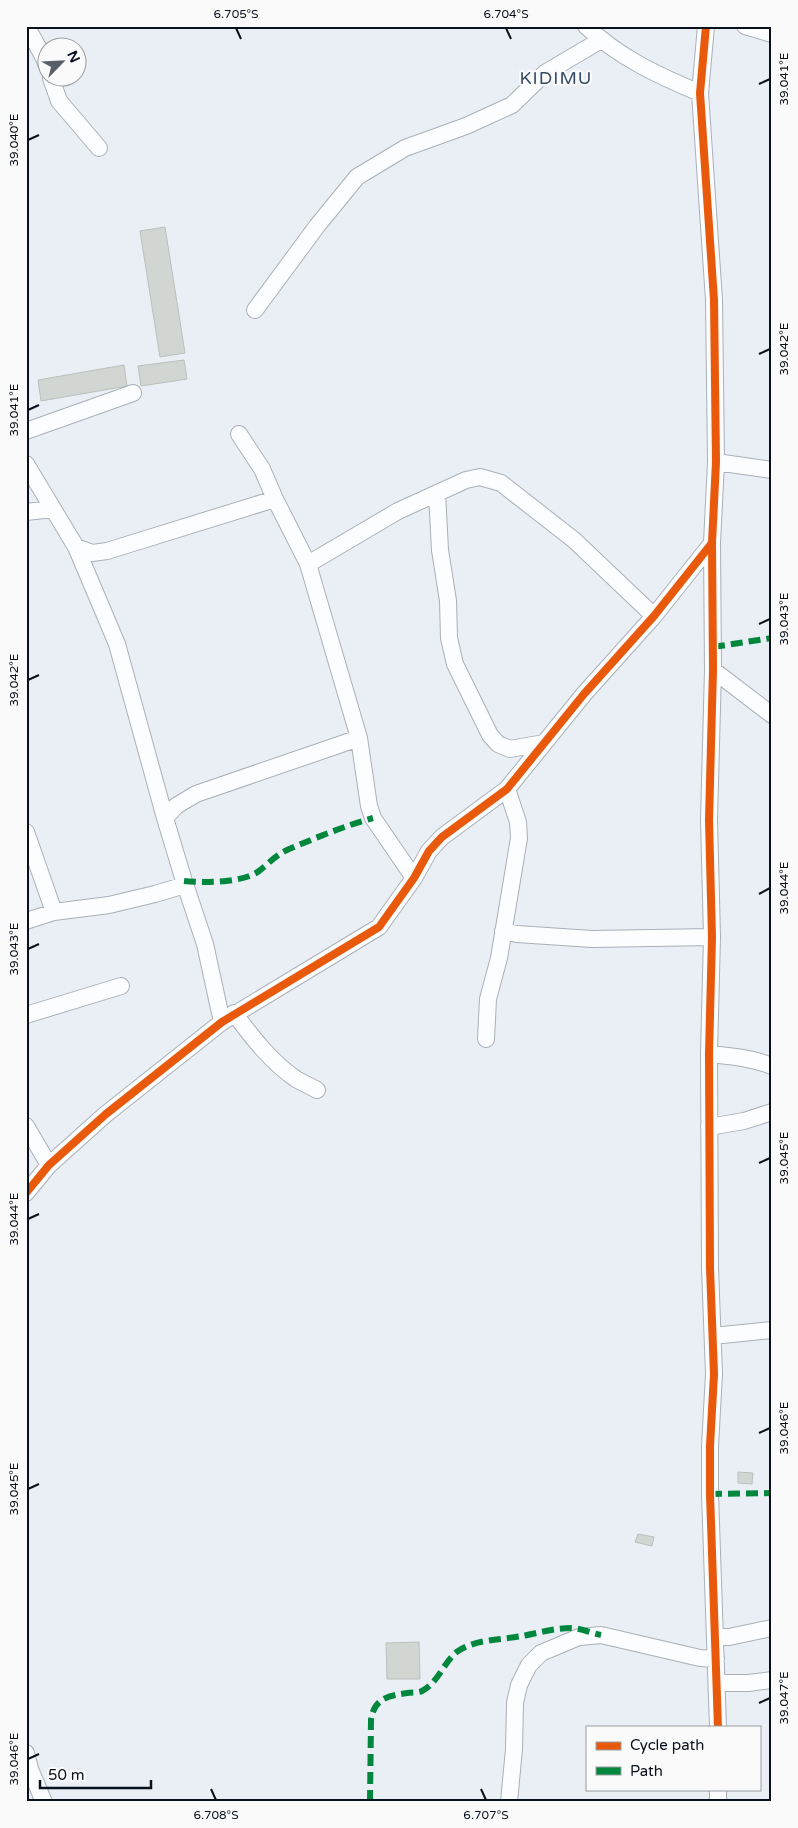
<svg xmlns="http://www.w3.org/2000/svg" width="798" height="1828" viewBox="0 0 798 1828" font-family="'Varela Round',sans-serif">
<rect width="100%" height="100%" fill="#e9eff5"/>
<path fill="#d1d6d2" stroke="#bac0bc" d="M165,227L185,353L160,357L140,231Z
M184,360L187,379L141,386L138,366Z
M124,365L127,386L41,401L38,380Z
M738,1472L753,1473L752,1484L738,1483Z
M638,1534L654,1537L652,1546L635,1542Z
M419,1642L420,1679H387L386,1643Z"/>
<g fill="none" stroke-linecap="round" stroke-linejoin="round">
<g stroke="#a9b0b8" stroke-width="18">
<path id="minor" d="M586,26C618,57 659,76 700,93
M706,26L700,93L714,300L716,462L712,543L713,670L709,820L712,937L709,1054L710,1268L714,1374L710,1446V1494L718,1727
M745,26L772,34
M26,29L29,31L43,56L48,68
M51,78L59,101L99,148
M255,310L317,226L357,177L405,148L466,126L512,105L545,73L601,40
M26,431L133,393
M239,434L262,469L275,499L308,564L359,738L369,806L373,818L414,878
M716,462L772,470
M26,464L76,547L117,644L165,818L184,881L205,944L222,1022
M437,493L440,550L448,601L449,638L455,664L490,735L498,744L510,749L544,743
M26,512L53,509
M76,547L92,553L107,551L275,499
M308,564L398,511L466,480L480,477L501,483L574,540L654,616
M713,670L772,715
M165,818L176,806L196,794L359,738
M26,832L54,912
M26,921L54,912L109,905L155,894L185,885
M503,931L517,934L592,939L712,937
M234,1013C252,1037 271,1062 296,1079C303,1083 310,1086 317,1090
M26,1015L121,986
M486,1039L488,999L499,958L519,838L518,822L507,789
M709,1054C731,1056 752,1058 772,1066
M26,1126L49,1165
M709,1127L744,1121L772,1112
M26,1193L49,1165L106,1114L222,1022L379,927L414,878L429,851L442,837L507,789L584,694L654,616L712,543
M713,1336L772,1330
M715,1637H729L772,1628
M718,1683H748L772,1680
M26,1753L30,1769L44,1802
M509,1802L514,1749L515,1703L519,1685L529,1665L541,1653L579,1637L601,1635L700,1658L716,1659
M718,1802V1789"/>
</g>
<use href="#minor" stroke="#fcfdfe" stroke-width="16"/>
<path stroke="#00873e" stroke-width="6" stroke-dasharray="12 6" stroke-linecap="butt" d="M713,647L772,638
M184,881C203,883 243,883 259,871C268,864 276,855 287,850C315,838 344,826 373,818
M710,1494L772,1493
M370,1802L371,1720C374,1698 388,1696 407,1693C412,1692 418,1693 422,1691C439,1682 444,1661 458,1651C476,1639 501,1640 522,1636C538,1633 554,1628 571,1628C580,1628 591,1633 601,1635"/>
<g stroke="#fafafa" stroke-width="11">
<path id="cycleway" d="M706,26L700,93L714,300L716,462L712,543L713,670L709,820L712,937L709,1054L710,1268L714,1374L710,1446V1494L718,1727
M26,1193L49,1165L106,1114L222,1022L379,927L414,878L429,851L442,837L507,789L584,694L654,616L712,543"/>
</g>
<use href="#cycleway" stroke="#e8590c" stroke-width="8"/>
</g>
<path fill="none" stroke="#09111c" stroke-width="2" d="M236,28L241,39M506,28L511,39M759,84L770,79M28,140L39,135M759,354L770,349M28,410L39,405M759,624L770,619M28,680L39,675M759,894L770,888M28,949L39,944M759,1163L770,1158M28,1219L39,1214M759,1433L770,1428M28,1489L39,1484M759,1703L770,1698M28,1759L39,1754M211,1789L216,1800M481,1789L486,1800"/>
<g text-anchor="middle" stroke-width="4.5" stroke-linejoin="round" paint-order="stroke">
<g font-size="18" letter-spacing="1" fill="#364b64" stroke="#fafafa">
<text x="556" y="84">KIDIMU</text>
</g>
</g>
<rect width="798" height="1828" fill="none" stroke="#fafafa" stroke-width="55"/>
<rect x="586" y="1726" width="175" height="65" fill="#fafafa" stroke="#9a9da1"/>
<rect x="596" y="1742" width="25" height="8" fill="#e8590c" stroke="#9a9da1"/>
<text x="630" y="1750" font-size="15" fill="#09111c">Cycle path</text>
<rect x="596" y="1767" width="25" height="8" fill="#00873e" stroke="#9a9da1"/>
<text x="630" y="1776" font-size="15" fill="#09111c">Path</text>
<g transform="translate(62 62) rotate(66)"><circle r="24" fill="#fafafa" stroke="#9a9da1"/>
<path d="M0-4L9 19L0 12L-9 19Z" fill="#575f68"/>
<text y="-8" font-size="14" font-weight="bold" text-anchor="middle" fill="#09111c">N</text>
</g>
<path d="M40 1780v8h111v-8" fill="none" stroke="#09111c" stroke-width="2.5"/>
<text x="48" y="1780" font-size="15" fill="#09111c" stroke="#fafafa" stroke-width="4" paint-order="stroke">50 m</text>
<rect x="28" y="28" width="742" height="1772" fill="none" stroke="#09111c" stroke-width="2"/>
<g font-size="12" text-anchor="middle" fill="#09111c">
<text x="236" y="18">6.705°S</text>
<text x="506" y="18">6.704°S</text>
<text transform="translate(784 79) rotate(-90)" y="4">39.041°E</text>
<text transform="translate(14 140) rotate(-90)" y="4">39.040°E</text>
<text transform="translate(784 349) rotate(-90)" y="4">39.042°E</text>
<text transform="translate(14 410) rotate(-90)" y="4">39.041°E</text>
<text transform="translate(784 619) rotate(-90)" y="4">39.043°E</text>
<text transform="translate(14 680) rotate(-90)" y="4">39.042°E</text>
<text transform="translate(784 888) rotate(-90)" y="4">39.044°E</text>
<text transform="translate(14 949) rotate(-90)" y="4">39.043°E</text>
<text transform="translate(784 1158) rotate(-90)" y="4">39.045°E</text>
<text transform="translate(14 1219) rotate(-90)" y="4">39.044°E</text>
<text transform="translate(784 1428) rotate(-90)" y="4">39.046°E</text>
<text transform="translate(14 1489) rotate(-90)" y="4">39.045°E</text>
<text transform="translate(784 1698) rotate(-90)" y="4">39.047°E</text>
<text transform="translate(14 1759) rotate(-90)" y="4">39.046°E</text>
<text x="216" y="1819">6.708°S</text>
<text x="486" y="1819">6.707°S</text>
</g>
</svg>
